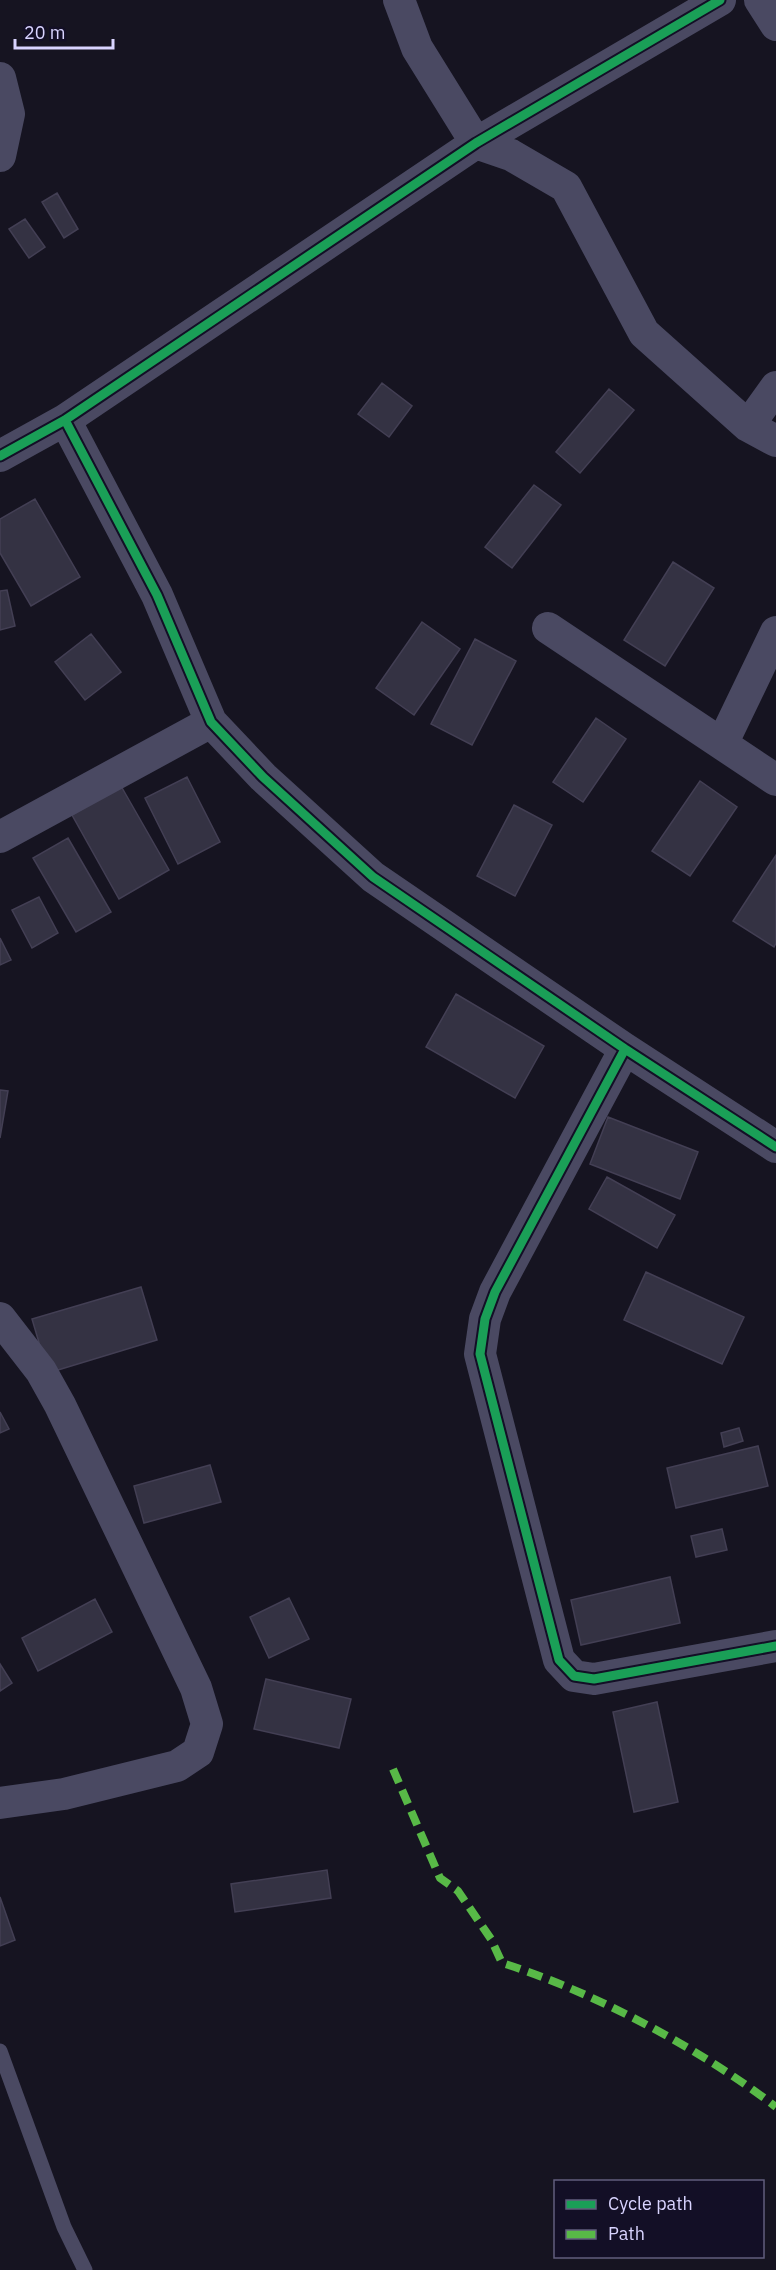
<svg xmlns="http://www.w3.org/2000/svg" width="776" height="2270" viewBox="0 0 776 2270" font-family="'IBM Plex Sans',sans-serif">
<rect width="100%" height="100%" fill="#161421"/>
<path fill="#343243" stroke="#433f54" stroke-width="1.5" d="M57,193L78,229L64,238L42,202Z
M25,219L45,247L29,258L9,229Z
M382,383L412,406L389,437L358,414Z
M609,389L634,410L580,473L556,452Z
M534,485L561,505L512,568L485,547Z
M35,499L80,577L31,606L0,553V519Z
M673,562L714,588L665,666L624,640Z
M7,590L15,626L0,630V591Z
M422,622L460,649L414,715L376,688Z
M91,634L121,672L85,700L55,662Z
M475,639L516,661L472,745L431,724Z
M596,718L626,739L583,802L553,782Z
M187,777L220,842L178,864L145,798Z
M700,781L737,807L690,876L652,851Z
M121,786L169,870L119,899L72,815Z
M514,805L552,825L515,896L477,876Z
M68,838L111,912L76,932L33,858Z
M776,855V943L774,947L733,921Z
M39,897L58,933L32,948L12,910Z
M0,938L11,960L0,965Z
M456,994L544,1046L515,1098L426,1047Z
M0,1090L8,1091L0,1138Z
M608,1117L698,1152L680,1199L590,1164Z
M607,1177L675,1215L657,1248L589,1209Z
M646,1272L744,1317L722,1364L624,1320Z
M141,1287L157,1340L48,1373L32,1319Z
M0,1412L9,1429L0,1433Z
M739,1428L743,1441L724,1447L721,1433Z
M758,1446L768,1486L676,1508L667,1468Z
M210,1465L221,1502L144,1523L134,1486Z
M722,1529L727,1550L696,1557L691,1536Z
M670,1577L680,1623L581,1645L571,1600Z
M289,1598L309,1639L269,1658L250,1617Z
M95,1599L112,1632L38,1671L22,1638Z
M0,1664L12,1683L0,1691Z
M266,1679L351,1699L339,1748L254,1729Z
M657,1702L678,1802L634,1812L613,1712Z
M327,1870L331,1898L235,1912L231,1884Z
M0,1897L15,1940L0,1946Z"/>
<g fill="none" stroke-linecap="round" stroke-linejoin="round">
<path stroke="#4a4962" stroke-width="15" d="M0,2051L64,2227L85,2270"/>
<path stroke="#4a4962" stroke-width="32" d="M399,0L417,48L476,143L511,155L566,187L644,333L748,426L776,441
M760,0L776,25
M0,78L9,114L0,156
M65,420L157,595L211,722L263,777L373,877L625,1049L776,1147
M748,426L776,387
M0,456L65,420L476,143L720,0
M548,628L776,780
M722,744L776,632
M0,837L211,722
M625,1049L495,1292L485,1319L480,1354L559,1660L574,1676L594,1679L776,1646
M0,1318L41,1371L60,1405L196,1688L207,1724L198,1752L177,1766L64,1794L0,1803"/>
<path stroke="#58b947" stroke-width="8" stroke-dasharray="15 8" stroke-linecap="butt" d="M393,1769L440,1878L458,1891L491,1939L502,1963C592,1991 701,2049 776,2107"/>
<g stroke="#130f26" stroke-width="13">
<path id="cycleway" d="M65,420L157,595L211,722L263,777L373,877L625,1049L776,1147
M0,456L65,420L476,143L720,0
M625,1049L495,1292L485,1319L480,1354L559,1660L574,1676L594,1679L776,1646"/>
</g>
<use href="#cycleway" stroke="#1a9f57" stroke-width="9"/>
</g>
<rect x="554" y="2180" width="210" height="78" fill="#130f26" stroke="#625e7d" stroke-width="1.5"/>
<rect x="566" y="2200" width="30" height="9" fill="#1a9f57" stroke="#625e7d" stroke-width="1.5"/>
<text x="608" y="2210" font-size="18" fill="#d9d4ff">Cycle path</text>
<rect x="566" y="2230" width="30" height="9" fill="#58b947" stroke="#625e7d" stroke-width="1.5"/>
<text x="608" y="2240" font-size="18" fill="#d9d4ff">Path</text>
<path d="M15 39v9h98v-9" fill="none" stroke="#d9d4ff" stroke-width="3"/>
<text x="24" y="39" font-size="18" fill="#d9d4ff" stroke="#130f26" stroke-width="4.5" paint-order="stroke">20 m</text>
</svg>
